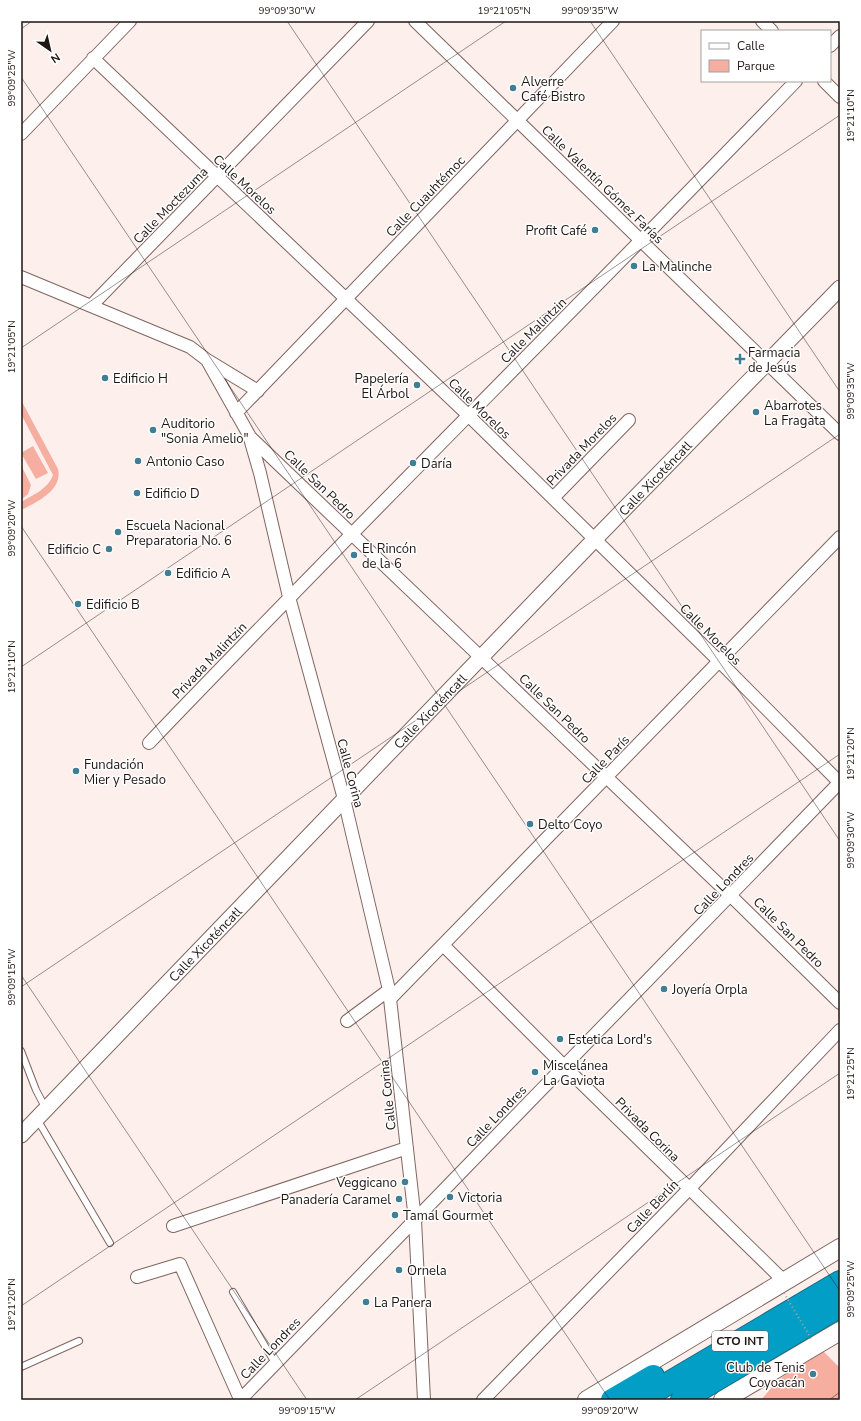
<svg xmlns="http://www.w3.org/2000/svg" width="861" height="1421" viewBox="0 0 861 1421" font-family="'Nunito Sans',sans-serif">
<rect width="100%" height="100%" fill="#fcefec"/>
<path fill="#f5aea0" d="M21,400L58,469C63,490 37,502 21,510V502C33,495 48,489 53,475L21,414Z
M33,446L48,473L36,479L21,453Z
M21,465L31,485L28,494L21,500Z
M823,1351L840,1368V1400H761L779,1379Z"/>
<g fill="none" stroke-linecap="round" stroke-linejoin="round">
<g stroke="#806560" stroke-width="8">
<path id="service" d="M21,1051L36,1090L46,1109
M37,1119L110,1243
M233,1292L275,1363
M21,1367L79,1341"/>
</g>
<g stroke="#806560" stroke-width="14">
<path id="minor" d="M415,21L840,434
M762,21L772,31
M830,46L840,36
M93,58L468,415L719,661L840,783
M824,81L840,97
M21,134L130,21
M21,277L190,347L207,360L249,435L260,473L289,597L344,799L389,990L415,1220L424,1400
M91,306L368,21
M207,360L258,391
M236,413L613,21
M249,436L731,896L840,1003
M553,498L629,420
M149,743C362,520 582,303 796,81
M443,945L564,1066L784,1281
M390,999L840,537
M347,1021L389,990
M173,1226L407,1148
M137,1277L180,1264L240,1399
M240,1400L840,782
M483,1400L689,1189L840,1030"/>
</g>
<g stroke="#806560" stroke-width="17">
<path id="tertiary" d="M21,1135L594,540L840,288"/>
</g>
<g stroke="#806560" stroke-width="20">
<path id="secondary" d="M587,1400L840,1248
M723,1400L840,1331"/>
</g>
<g stroke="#0d6e86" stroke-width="24">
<path id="motorway" d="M612,1400L653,1376
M640,1400L840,1282
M682,1400L840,1306"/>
</g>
<use href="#service" stroke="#fff" stroke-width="6"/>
<use href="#minor" stroke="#fff" stroke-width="12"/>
<use href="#tertiary" stroke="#fff" stroke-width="15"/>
<use href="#secondary" stroke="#fff" stroke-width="18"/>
<use href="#motorway" stroke="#039ec5" stroke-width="22"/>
<path stroke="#b0a4a1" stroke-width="2" stroke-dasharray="1 3" stroke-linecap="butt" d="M784,1293L812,1340"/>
</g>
<path fill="none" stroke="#1f1512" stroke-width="1" stroke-opacity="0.45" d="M287,21L840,841M590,21L840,392M21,29L32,21M21,77L840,1291M21,348L506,21M21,526L610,1400M21,667L840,115M21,975L307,1400M21,987L840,434M21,1306L840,754M355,1400L840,1073M829,1400L840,1392"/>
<g fill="#407e94" stroke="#fff" stroke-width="1.5">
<circle cx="513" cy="88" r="4"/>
<circle cx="595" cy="230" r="4"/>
<circle cx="634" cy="266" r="4"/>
<path d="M738 353h4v4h4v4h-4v4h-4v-4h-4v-4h4z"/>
<circle cx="105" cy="378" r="4"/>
<circle cx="417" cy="385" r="4"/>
<circle cx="756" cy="412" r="4"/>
<circle cx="153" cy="430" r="4"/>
<circle cx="138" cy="461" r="4"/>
<circle cx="413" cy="463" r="4"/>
<circle cx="137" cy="493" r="4"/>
<circle cx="118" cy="532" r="4"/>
<circle cx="109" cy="549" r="4"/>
<circle cx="354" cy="555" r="4"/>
<circle cx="168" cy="573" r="4"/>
<circle cx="78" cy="604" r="4"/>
<circle cx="76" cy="771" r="4"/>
<circle cx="530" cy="824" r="4"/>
<circle cx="664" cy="989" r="4"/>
<circle cx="560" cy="1039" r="4"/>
<circle cx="535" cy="1072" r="4"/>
<circle cx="405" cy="1182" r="4"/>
<circle cx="450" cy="1197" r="4"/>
<circle cx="399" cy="1199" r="4"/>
<circle cx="395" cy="1215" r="4"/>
<circle cx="399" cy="1270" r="4"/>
<circle cx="366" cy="1302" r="4"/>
<circle cx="813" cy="1374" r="4"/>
</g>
<g text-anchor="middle" stroke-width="3" stroke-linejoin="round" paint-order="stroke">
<rect fill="#fff" stroke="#625b59" stroke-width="1" x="712" y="1331" width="56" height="20" rx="3"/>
<g font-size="12" font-weight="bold" fill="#1f1512">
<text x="740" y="1345">CTO INT</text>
</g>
<g font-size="13" fill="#1f1512" stroke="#fff" text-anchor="start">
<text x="521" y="86">Alverre<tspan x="521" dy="15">Café Bistro</tspan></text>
<text x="587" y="235" text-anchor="end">Profit Café</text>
<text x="642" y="271">La Malinche</text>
<text x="748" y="357">Farmacia<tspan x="748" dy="15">de Jesús</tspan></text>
<text x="113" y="383">Edificio H</text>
<text x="409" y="383" text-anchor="end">Papelería<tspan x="409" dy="15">El Árbol</tspan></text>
<text x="764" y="410">Abarrotes<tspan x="764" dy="15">La Fragata</tspan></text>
<text x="161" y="428">Auditorio<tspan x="161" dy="15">"Sonia Amelio"</tspan></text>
<text x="146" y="466">Antonio Caso</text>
<text x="421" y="468">Daría</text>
<text x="145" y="498">Edificio D</text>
<text x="126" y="530">Escuela Nacional<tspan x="126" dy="15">Preparatoria No. 6</tspan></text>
<text x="362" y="553">El Rincón<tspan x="362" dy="15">de la 6</tspan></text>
<text x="101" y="554" text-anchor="end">Edificio C</text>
<text x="176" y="578">Edificio A</text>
<text x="86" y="609">Edificio B</text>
<text x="84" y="769">Fundación<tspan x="84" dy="15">Mier y Pesado</tspan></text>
<text x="538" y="829">Delto Coyo</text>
<text x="672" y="994">Joyería Orpla</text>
<text x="568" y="1044">Estetica Lord's</text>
<text x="543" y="1070">Miscelánea<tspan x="543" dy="15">La Gaviota</tspan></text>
<text x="397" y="1187" text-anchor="end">Veggicano</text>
<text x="458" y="1202">Victoria</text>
<text x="391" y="1204" text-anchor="end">Panadería Caramel</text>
<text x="403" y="1220">Tamal Gourmet</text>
<text x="407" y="1275">Ornela</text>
<text x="374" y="1307">La Panera</text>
<text x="805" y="1372" text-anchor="end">Club de Tenis<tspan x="805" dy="15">Coyoacán</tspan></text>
</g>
<g font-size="13" fill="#1f1512" stroke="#fff">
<text transform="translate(245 184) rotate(43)" y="5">Calle Morelos</text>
<text transform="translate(603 184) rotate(44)" y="5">Calle Valentín Gómez Farías</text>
<text transform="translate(425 196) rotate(-46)" y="5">Calle Cuauhtémoc</text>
<text transform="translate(170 205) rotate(-46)" y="5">Calle Moctezuma</text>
<text transform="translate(533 330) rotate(-45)" y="5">Calle Malintzin</text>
<text transform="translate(480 408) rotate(44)" y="5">Calle Morelos</text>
<text transform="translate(581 449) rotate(-46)" y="5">Privada Morelos</text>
<text transform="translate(655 478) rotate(-46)" y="5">Calle Xicoténcatl</text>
<text transform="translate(320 484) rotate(44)" y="5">Calle San Pedro</text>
<text transform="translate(711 634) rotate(45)" y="5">Calle Morelos</text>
<text transform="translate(209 660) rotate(-46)" y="5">Privada Malintzin</text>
<text transform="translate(555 708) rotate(44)" y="5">Calle San Pedro</text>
<text transform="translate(430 711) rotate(-46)" y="5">Calle Xicoténcatl</text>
<text transform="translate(605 759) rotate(-46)" y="5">Calle París</text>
<text transform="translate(351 773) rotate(75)" y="5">Calle Corina</text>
<text transform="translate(723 884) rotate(-46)" y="5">Calle Londres</text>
<text transform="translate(789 932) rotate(45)" y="5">Calle San Pedro</text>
<text transform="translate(205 944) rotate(-46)" y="5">Calle Xicoténcatl</text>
<text transform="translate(387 1095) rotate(-96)" y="5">Calle Corina</text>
<text transform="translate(496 1116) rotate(-46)" y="5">Calle Londres</text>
<text transform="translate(648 1129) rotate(45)" y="5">Privada Corina</text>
<text transform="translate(652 1206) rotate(-46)" y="5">Calle Berlín</text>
<text transform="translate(270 1348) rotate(-46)" y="5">Calle Londres</text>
</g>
</g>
<rect width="861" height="1421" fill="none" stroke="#ffffff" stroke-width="44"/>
<rect x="701" y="30" width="130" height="52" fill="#ffffff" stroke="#a5a1a0"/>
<rect x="709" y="43" width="20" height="6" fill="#ffffff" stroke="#a5a1a0"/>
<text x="737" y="50" font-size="12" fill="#1f1512">Calle</text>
<rect x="709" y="60" width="20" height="12" fill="#f5aea0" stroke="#a5a1a0"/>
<text x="737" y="70" font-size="12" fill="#1f1512">Parque</text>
<g transform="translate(50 50) rotate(146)" stroke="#ffffff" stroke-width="3" paint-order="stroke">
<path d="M0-3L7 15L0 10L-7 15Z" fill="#1f1512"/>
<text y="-6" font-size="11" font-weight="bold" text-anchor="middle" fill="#1f1512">N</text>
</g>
<rect x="22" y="22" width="817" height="1377" fill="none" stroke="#1f1512" stroke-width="1.5"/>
<g font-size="10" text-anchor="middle" fill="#1f1512">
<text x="287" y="14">99°09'30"W</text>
<text x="504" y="14">19°21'05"N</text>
<text x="590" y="14">99°09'35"W</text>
<text transform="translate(11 78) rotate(-90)" y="4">99°09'25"W</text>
<text transform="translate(850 116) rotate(-90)" y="4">19°21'10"N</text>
<text transform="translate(11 347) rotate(-90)" y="4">19°21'05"N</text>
<text transform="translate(850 391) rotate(-90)" y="4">99°09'35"W</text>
<text transform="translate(11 528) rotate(-90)" y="4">99°09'20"W</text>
<text transform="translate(11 667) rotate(-90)" y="4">19°21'10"N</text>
<text transform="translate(850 754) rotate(-90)" y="4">19°21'20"N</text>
<text transform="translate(850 840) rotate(-90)" y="4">99°09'30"W</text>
<text transform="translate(11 977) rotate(-90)" y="4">99°09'15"W</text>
<text transform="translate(850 1074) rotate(-90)" y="4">19°21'25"N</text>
<text transform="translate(850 1289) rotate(-90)" y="4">99°09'25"W</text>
<text transform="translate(11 1305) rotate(-90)" y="4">19°21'20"N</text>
<text x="307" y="1414">99°09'15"W</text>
<text x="610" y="1414">99°09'20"W</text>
</g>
</svg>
